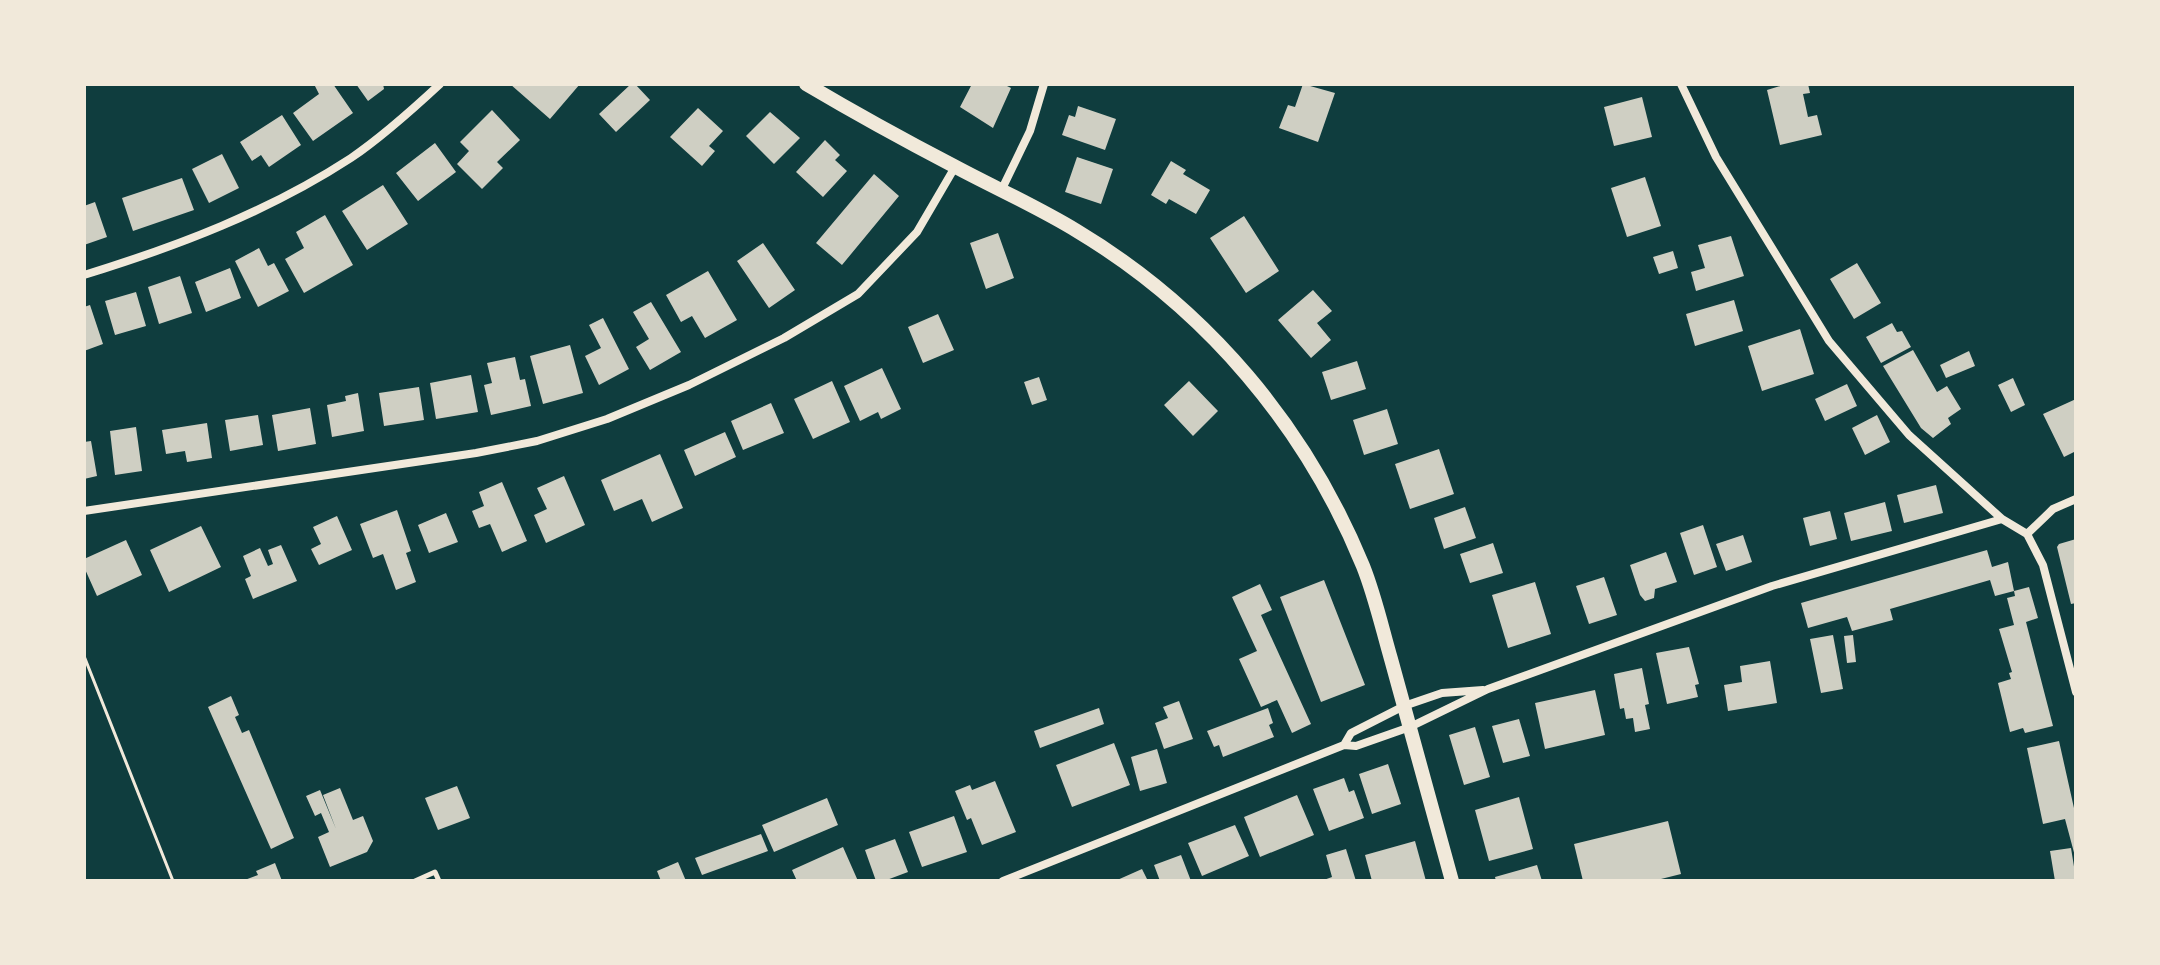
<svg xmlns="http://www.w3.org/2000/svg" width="2160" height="965" viewBox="0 0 2160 965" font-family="'Titillium Web',sans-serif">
<rect width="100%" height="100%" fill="#0f3d3e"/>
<path fill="#cfcfc3" d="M314,84H333L353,113L313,141L293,113L319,94Z
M356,84H383L384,89L368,101Z
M510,84H580L550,119Z
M631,84H635L650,100L616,132L599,114Z
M972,84H1003L1011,88L993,128L960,107Z
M1303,84L1335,93L1318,142L1279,128L1288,105L1295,107Z
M1787,84H1808L1810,93L1803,94L1808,117L1817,115L1822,135L1780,145L1767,90Z
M1642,97L1652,137L1614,146L1604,107Z
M1078,106L1116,119L1105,150L1062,135L1069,115L1075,117Z
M698,108L723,131L709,146L715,151L702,166L670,137Z
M492,110L520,140L497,162L503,168L482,189L457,164L469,151L460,142Z
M770,112L800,138L774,164L746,136Z
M282,115L301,145L269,167L261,155L252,161L240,142Z
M825,140L840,155L835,160L847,171L823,197L796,172Z
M435,143L456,172L418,201L396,173Z
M222,154L239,188L209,203L192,169Z
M1077,157L1113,169L1101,204L1065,192Z
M1171,161L1186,170L1183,174L1210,190L1196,214L1169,199L1166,204L1151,195Z
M874,174L899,196L842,265L816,243Z
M1645,177L1661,226L1627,237L1611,188Z
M182,178L194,210L133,231L122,198Z
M383,185L408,224L367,250L342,211Z
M95,202L107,237L84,245V206Z
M325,215L353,265L304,293L285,259L304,248L296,232Z
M1244,216L1279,271L1246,293L1210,238Z
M998,233L1014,278L986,289L970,243Z
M1731,236L1744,276L1696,291L1691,272L1705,268L1698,245Z
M763,243L795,290L769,308L737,261Z
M259,248L268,266L274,263L289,291L258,307L235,261Z
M1673,251L1678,268L1659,274L1653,257Z
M1857,263L1881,303L1854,319L1830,279Z
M230,268L241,298L206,312L195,282Z
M708,271L737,320L705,338L692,316L681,322L666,295Z
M180,276L192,313L159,324L148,287Z
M1313,290L1332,311L1317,323L1331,340L1311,358L1278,320Z
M136,292L146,326L115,335L105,301Z
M1734,300L1743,331L1695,346L1686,314Z
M651,302L681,352L650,370L636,347L649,339L633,312Z
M90,305L103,344L84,351V307Z
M938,314L954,350L923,363L908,327Z
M603,318L629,369L599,385L585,356L601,348L589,325Z
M1892,323L1897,332L1902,331L1911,347L1881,363L1866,337Z
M1800,329L1814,374L1762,391L1748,346Z
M570,345L583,393L543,404L530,356Z
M1913,350L1937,392L1947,386L1961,409L1948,418L1951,424L1933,438L1921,428L1883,366Z
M1969,351L1975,366L1946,378L1940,365Z
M515,357L520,380L525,379L531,406L491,415L484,385L492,383L487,363Z
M1357,361L1366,389L1331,400L1322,372Z
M882,368L901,409L881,419L878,412L860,421L844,386Z
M471,375L478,412L436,419L430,383Z
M1039,377L1047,400L1032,405L1024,382Z
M2013,378L2025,405L2011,412L1998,385Z
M832,381L850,422L813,439L794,399Z
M1189,381L1218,411L1193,436L1164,405Z
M1847,384L1857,406L1825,421L1815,399Z
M419,387L424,420L384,426L379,393Z
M358,393L364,431L332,437L327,405L346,401L345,396Z
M2076,399V451L2064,457L2043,414Z
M771,403L784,433L743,450L731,421Z
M310,408L316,444L278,451L272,415Z
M1387,409L1398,444L1364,455L1353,420Z
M258,415L263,445L230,451L225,420Z
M1877,415L1890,442L1865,455L1852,428Z
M207,423L212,458L187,462L185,451L166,454L162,430Z
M136,427L142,471L115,475L110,431Z
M725,432L736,457L695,476L684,450Z
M91,441L97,476L84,479V442Z
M1439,449L1454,494L1410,509L1395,464Z
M660,454L683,508L652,522L642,499L614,511L601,480Z
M564,476L585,525L546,543L534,515L547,509L537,488Z
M502,482L527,541L502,552L490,524L479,528L472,511L484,506L479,492Z
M1936,485L1943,513L1904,523L1897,495Z
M1885,502L1892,531L1851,541L1844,513Z
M1465,507L1476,538L1444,549L1434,518Z
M397,510L411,551L406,553L416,582L396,590L383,554L373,558L360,524Z
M1830,511L1837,539L1810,546L1803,518Z
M446,513L458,542L429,553L418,525Z
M337,516L352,550L319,565L311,549L321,544L313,527Z
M1703,525L1717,567L1694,575L1680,533Z
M201,526L221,567L169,592L150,550Z
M1743,535L1752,562L1726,571L1716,544Z
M2076,539V603L2071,604L2057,547L2059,544Z
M126,540L142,575L97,596L84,567V559Z
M1493,543L1503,573L1470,583L1460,554Z
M281,545L297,581L253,599L245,579L251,576L243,556L260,548L268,566L273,564L268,550Z
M1987,550L1992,567L2008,562L2014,591L1995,596L1990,580L1890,609L1893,620L1852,631L1847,617L1808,628L1801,603Z
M1666,552L1677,582L1655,589L1654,598L1645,601L1640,595L1630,565Z
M1604,577L1617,615L1589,624L1576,586Z
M1324,580L1365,685L1321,702L1280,597Z
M1535,582L1551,634L1508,648L1492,595Z
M1260,584L1272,610L1261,615L1311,724L1292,733L1277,700L1261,707L1239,659L1257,651L1232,597Z
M2029,587L2038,618L2026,622L2053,726L2025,733L2023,728L2010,732L1998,683L2011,679L2009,673L2012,672L1999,629L2014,625L2007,598L2015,596L2014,591Z
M1833,635L1843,689L1821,693L1810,639Z
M1853,635L1856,662L1847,663L1844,636Z
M1689,647L1699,684L1695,685L1698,697L1667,704L1656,653Z
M1770,661L1777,703L1728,711L1724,685L1742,682L1740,666Z
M1642,668L1649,704L1645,705L1650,729L1635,732L1633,718L1626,719L1624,708L1620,709L1614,674Z
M1595,690L1605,735L1545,749L1535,703Z
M231,696L239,715L235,717L242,733L249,730L294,838L271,849L208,707Z
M1179,701L1193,739L1164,749L1155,723L1168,718L1163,707Z
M1099,708L1104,724L1040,748L1034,731Z
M1268,708L1273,723L1269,725L1274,737L1223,757L1219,745L1214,747L1207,731Z
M1519,719L1530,756L1503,763L1492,726Z
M1475,727L1490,777L1464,785L1449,735Z
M2059,741L2076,817V860L2065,819L2043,824L2027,748Z
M1114,743L1130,785L1072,807L1056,765Z
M1157,749L1167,783L1140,791L1131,757Z
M1388,764L1401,804L1372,814L1359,774Z
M1344,778L1349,792L1354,790L1364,818L1329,831L1313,789Z
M995,781L1016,832L982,845L971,818L967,820L955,791L970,785L972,790Z
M457,786L470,818L438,830L425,798Z
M340,788L353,820L363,816L373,841L367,852L330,867L318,837L329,832L321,813L315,816L306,796L320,790L336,829L323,795Z
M1297,795L1314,835L1260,857L1244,817Z
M1519,797L1533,849L1489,861L1475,810Z
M827,798L838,825L774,852L762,825Z
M954,816L967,852L922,867L909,832Z
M1668,821L1681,874L1653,881H1583L1574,844Z
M1235,825L1249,856L1202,876L1188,843Z
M761,834L768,851L702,875L695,858Z
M895,839L908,872L884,881H876L865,850Z
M1415,841L1426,881H1372L1365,855Z
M843,847L858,881H797L792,870Z
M2071,848L2076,879L2055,881L2050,851Z
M1346,849L1356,881H1321L1332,877L1326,855Z
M1181,855L1191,881H1160L1154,865Z
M678,862L686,881H661L657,871Z
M275,863L282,881H242L258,875L256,871Z
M1537,865L1542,881H1496L1495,877Z
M1142,869L1148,881H1115Z"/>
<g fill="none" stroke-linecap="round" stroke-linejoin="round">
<path stroke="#f1e9da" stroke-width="3" d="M84,656L173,881"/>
<path stroke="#f1e9da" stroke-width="5" d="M415,881L435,872L439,881"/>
<path stroke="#f1e9da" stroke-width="8" d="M1681,84L1716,157L1829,341L1909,435L2002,519
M1001,191L1030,131L1044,84
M84,275C178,246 268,212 351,158C382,137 412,110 440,84
M84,511L476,453L537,441L607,419L689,385L784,338L858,294L917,232L955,167
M2027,534L2053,509L2076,499
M1344,745L1351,733L1404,706L1442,693L1483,690
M1003,881L1344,745L1356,746L1410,727L1488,689L1772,586L2002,519L2027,534L2043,565L2076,692"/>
<path stroke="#f1e9da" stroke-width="14" d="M806,84C855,113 904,140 954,166C995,188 1038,207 1077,231C1207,309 1306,427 1363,566C1375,596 1382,628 1391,659C1412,733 1432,807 1452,881"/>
</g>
<rect width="2160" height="965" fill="none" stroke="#f1e9da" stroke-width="172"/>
</svg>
